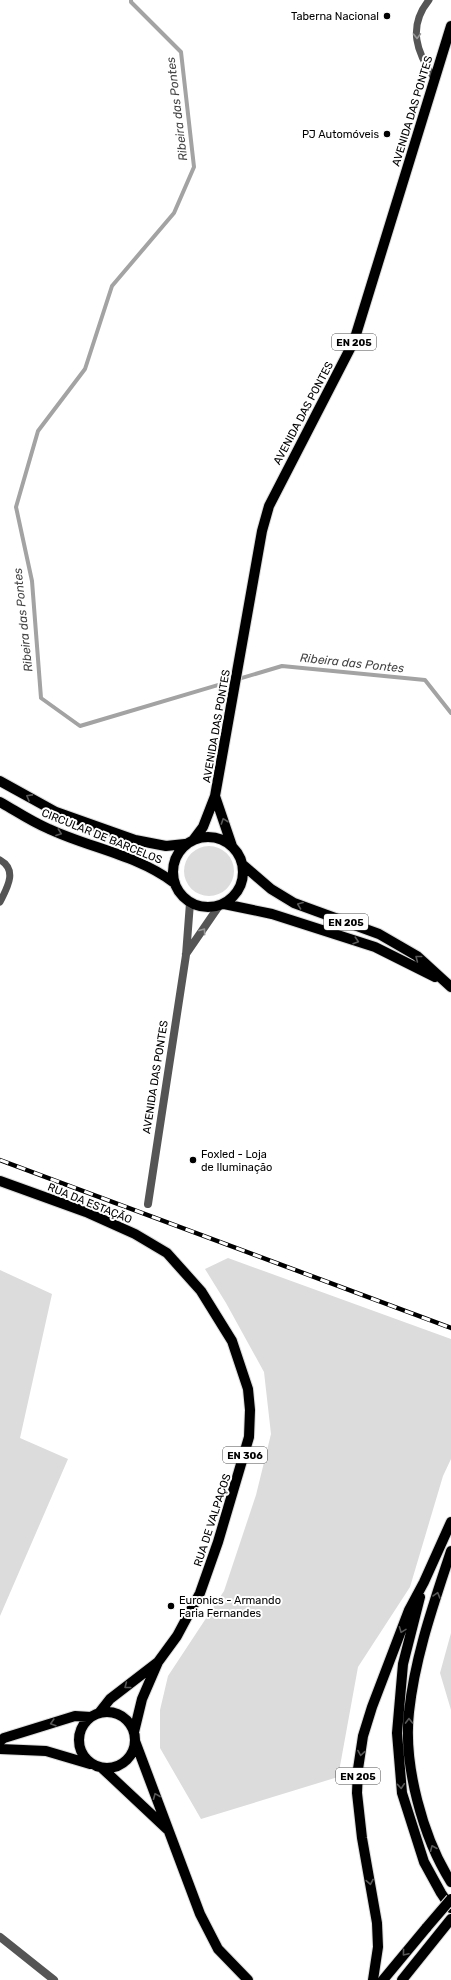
<svg xmlns="http://www.w3.org/2000/svg" width="451" height="1980" viewBox="0 0 451 1980" font-family="Rubik,sans-serif">
<rect width="100%" height="100%" fill="#fff"/>
<path fill="#dcdcdc" d="M184 871a25 25 0 1 1 50 0a25 25 0 1 1-50 0Z
M228,1258L451,1339V1459L443,1476L410,1587L358,1667L338,1777L201,1819L160,1748V1710L168,1676L224,1591L256,1495L271,1434L264,1372L226,1303L205,1269Z
M0,1270L52,1294L20,1438L68,1459L0,1616Z
M451,1633V1710L440,1673Z"/>
<g fill="none" stroke-linecap="round" stroke-linejoin="round">
<path stroke="#a3a3a3" stroke-width="4" d="M131,0V2L181,52L194,167L174,213L112,286L85,369L38,431L16,507L32,581L41,698L80,726L282,666L425,680L451,713"/>
<g stroke="#dbdbdb" stroke-width="12">
<path id="primary" d="M0,781L56,812L135,840L166,846L185,844
M215,796L232,846
M0,802C16,811 32,822 49,829C90,848 137,855 173,882
M173 872a35 35 0 1 1 70 0a35 35 0 1 1-70 0Z
M194,839L203,827L215,796L262,531L269,506L354,341L451,26
M242,864L271,889L294,903L379,934L417,956L451,987
M224,904L272,914L375,947L435,977
M0,1181L86,1212L135,1234L167,1253L201,1291L232,1341L248,1389L250,1410L249,1437L218,1542L200,1593L177,1636L158,1662L142,1699L134,1732
M451,1551C434,1603 415,1656 409,1712C403,1765 423,1838 451,1882
M420,1597L403,1664L397,1733L402,1793L424,1862L441,1893L451,1908
M79 1740a28 28 0 1 1 56 0a28 28 0 1 1-56 0Z
M99,1713L110,1699L158,1662
M0,1741L4,1738L75,1716L91,1717
M135,1741L200,1914L218,1949L248,1980
M0,1749L46,1751L90,1764
M102,1768L167,1829
M373,1980L378,1947L377,1923L362,1838L357,1793L358,1769L363,1736L372,1707L409,1610L424,1582L451,1522
M383,1980L427,1927
M402,1980L451,1919"/>
</g>
<path stroke="#555" stroke-width="7" d="M429,0C407,27 417,53 434,78
M0,860C18,870 7,888 0,902"/>
<path stroke="#555" stroke-width="8" d="M186,954L219,906
M148,1204L186,955L190,903
M0,1937L54,1980"/>
<use href="#primary" stroke="#000" stroke-width="10"/>
<g stroke="#000" stroke-width="4.5">
<path id="rail" d="M0,1160L451,1328"/>
</g>
<use href="#rail" stroke="#fff" stroke-width="3" stroke-dasharray="9" stroke-linecap="butt"/>
<g stroke="#dbdbdb" stroke-width="12" stroke-linecap="butt">
<path id="primary-bridge" d="M427,1927L451,1899"/>
</g>
<use href="#primary-bridge" stroke="#000" stroke-width="10"/>
</g>
<defs><path id="oneway-chevron" d="M-2-3.5L2.5 0L-2 3.5" fill="none" stroke-width="1.6" stroke-linecap="round" stroke-linejoin="round"/></defs>
<g stroke="#999">
<use href="#oneway-chevron" transform="translate(417 36) rotate(89)"/>
<use href="#oneway-chevron" transform="translate(203 931) rotate(-54)"/>
</g>
<g stroke="#595959">
<use href="#oneway-chevron" transform="translate(29 797) rotate(-151)"/>
<use href="#oneway-chevron" transform="translate(224 821) rotate(-109)"/>
<use href="#oneway-chevron" transform="translate(59 833) rotate(20)"/>
<use href="#oneway-chevron" transform="translate(300 905) rotate(-159)"/>
<use href="#oneway-chevron" transform="translate(356 941) rotate(18)"/>
<use href="#oneway-chevron" transform="translate(418 958) rotate(-142)"/>
<use href="#oneway-chevron" transform="translate(437 1595) rotate(-74)"/>
<use href="#oneway-chevron" transform="translate(402 1630) rotate(111)"/>
<use href="#oneway-chevron" transform="translate(127 1686) rotate(142)"/>
<use href="#oneway-chevron" transform="translate(409 1721) rotate(-91)"/>
<use href="#oneway-chevron" transform="translate(53 1723) rotate(163)"/>
<use href="#oneway-chevron" transform="translate(361 1753) rotate(99)"/>
<use href="#oneway-chevron" transform="translate(401 1786) rotate(86)"/>
<use href="#oneway-chevron" transform="translate(156 1796) rotate(-112)"/>
<use href="#oneway-chevron" transform="translate(433 1848) rotate(-113)"/>
<use href="#oneway-chevron" transform="translate(370 1882) rotate(80)"/>
<use href="#oneway-chevron" transform="translate(405 1953) rotate(130)"/>
</g>
<g fill="#000" stroke="#fff" stroke-width="1.5">
<circle cx="387" cy="16" r="4"/>
<circle cx="387" cy="134" r="4"/>
<circle cx="193" cy="1160" r="4"/>
<circle cx="171" cy="1606" r="4"/>
</g>
<g text-anchor="middle" stroke-width="4" stroke-linejoin="round" paint-order="stroke">
<g fill="#fff" stroke="#4c4c4c" stroke-width="1">
<rect x="332" y="334" width="44" height="16" rx="3"/>
<rect x="324" y="914" width="44" height="16" rx="3"/>
<rect x="223" y="1447" width="44" height="16" rx="3"/>
<rect x="336" y="1768" width="44" height="16" rx="3"/>
</g>
<g font-size="10" font-weight="bold" fill="#000">
<text x="354" y="346">EN 205</text>
<text x="346" y="926">EN 205</text>
<text x="245" y="1459">EN 306</text>
<text x="358" y="1780">EN 205</text>
</g>
<g font-size="11" fill="#000" stroke="#fff" text-anchor="end">
<text x="379" y="20">Taberna Nacional</text>
<text x="379" y="138">PJ Automóveis</text>
<text x="201" y="1158" text-anchor="start">Foxled - Loja<tspan x="201" dy="13">de Iluminação</tspan></text>
<text x="179" y="1604" text-anchor="start">Euronics - Armando<tspan x="179" dy="13">Faria Fernandes</tspan></text>
</g>
<g font-size="11" fill="#000" stroke="#fff">
<text transform="translate(412 111) rotate(-73)" y="4">AVENIDA DAS PONTES</text>
<text transform="translate(303 413) rotate(-62)" y="4">AVENIDA DAS PONTES</text>
<text transform="translate(216 726) rotate(-80)" y="4">AVENIDA DAS PONTES</text>
<text transform="translate(102 836) rotate(22)" y="4">CIRCULAR DE BARCELOS</text>
<text transform="translate(155 1077) rotate(-81)" y="4">AVENIDA DAS PONTES</text>
<text transform="translate(90 1203) rotate(22)" y="4">RUA DA ESTAÇÃO</text>
<text transform="translate(212 1520) rotate(-72)" y="4">RUA DE VALPAÇOS</text>
</g>
<g font-size="12" font-style="italic" fill="#444" stroke="#fff">
<text transform="translate(177 109) rotate(-97)" y="4">Ribeira das Pontes</text>
<text transform="translate(23 620) rotate(-96)" y="4">Ribeira das Pontes</text>
<text transform="translate(352 663) rotate(6)" y="4">Ribeira das Pontes</text>
</g>
</g>
</svg>
